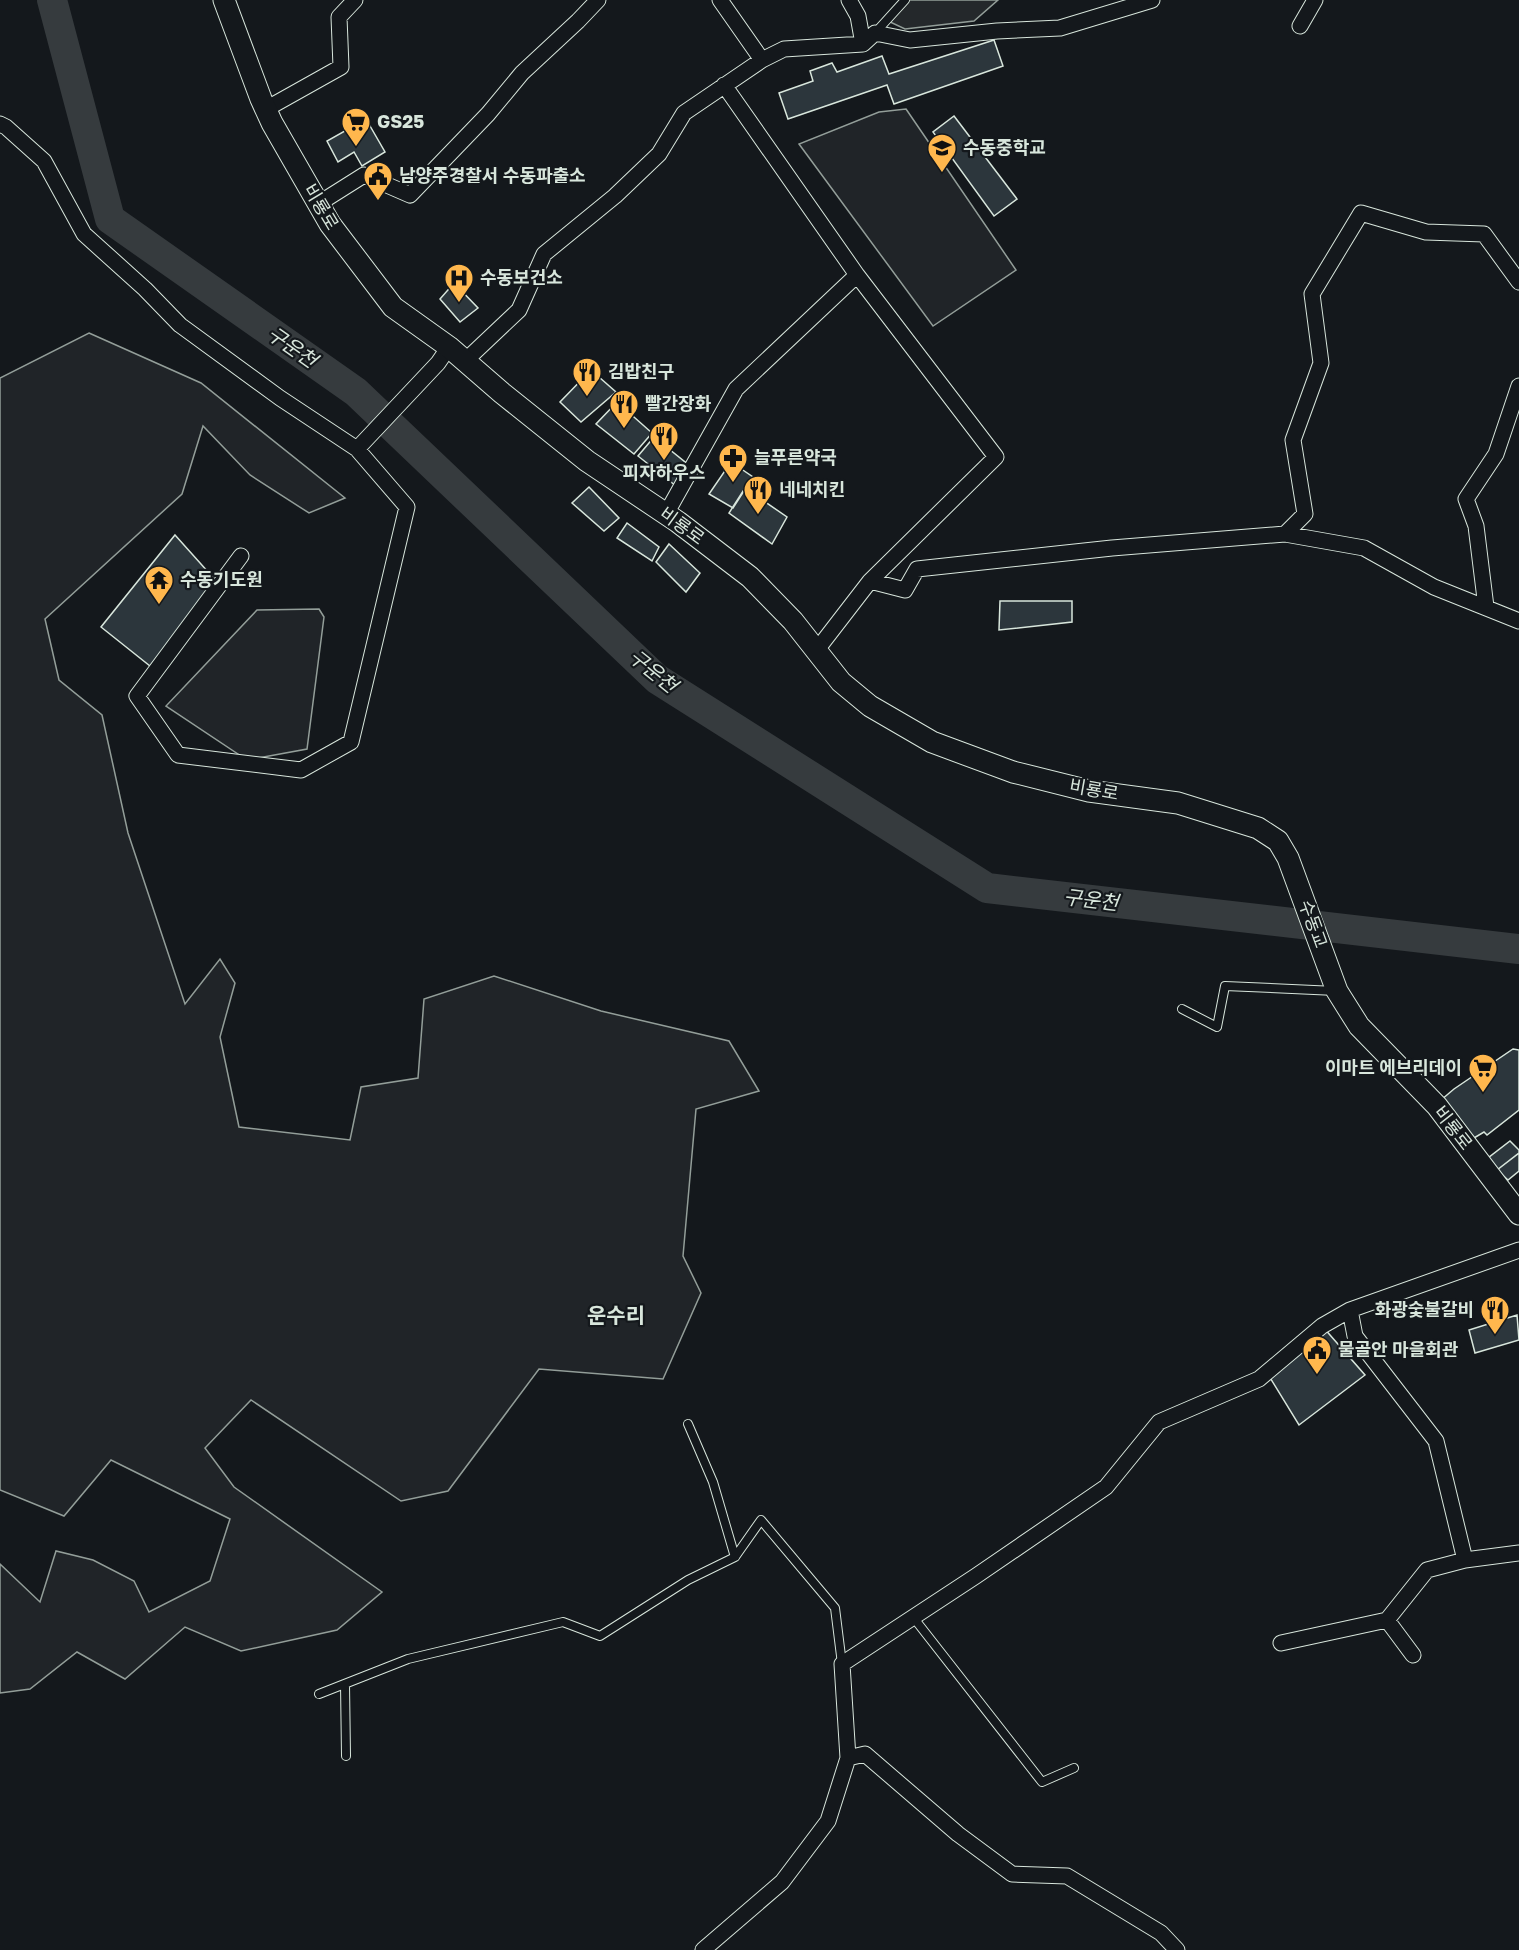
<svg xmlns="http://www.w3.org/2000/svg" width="1519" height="1950" viewBox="0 0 1519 1950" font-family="'Golos Text','Noto Sans KR',sans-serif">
<rect width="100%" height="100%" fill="#14181c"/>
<path fill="#202428" stroke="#939e99" stroke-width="1.5" d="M906,109L1016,270L933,326L799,144L879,112Z
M89,333L201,383L345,498L309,513L250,475L203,426L182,494L45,619L59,680L102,715L128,833L185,1004L220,959L235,983L220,1037L239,1127L350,1140L361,1087L418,1078L424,999L494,976L601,1011L729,1041L759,1091L696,1109L683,1256L701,1293L663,1379L539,1369L448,1491L401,1501L251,1400L205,1448L234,1487L382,1592L337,1630L241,1651L185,1627L125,1679L77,1652L30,1689L0,1693V1564L40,1602L56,1551L93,1560L134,1581L149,1612L210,1581L230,1519L111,1460L64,1516L0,1490V378Z
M319,609L324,617L307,749L247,760L166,706L257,610Z"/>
<path fill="#24282b" stroke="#939e99" stroke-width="1.5" d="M907,0H998L974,21L905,29L888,21Z"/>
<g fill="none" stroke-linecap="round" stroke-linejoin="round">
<path stroke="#363b3e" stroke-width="30" d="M52,0L110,219L356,392L657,679L987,888L1519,949"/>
</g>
<path fill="#2c363c" stroke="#d8e6dc" stroke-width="1.5" d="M994,40L1003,66L894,104L887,85L788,119L779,93L813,81L810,71L832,63L837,72L882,56L889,74Z
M954,116L1017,199L994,216L933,132Z
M366,119L385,152L362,166L354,152L338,162L327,141Z
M454,283L478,308L460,322L440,299Z
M591,370L616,392L581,422L560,402Z
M617,402L652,433L634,454L596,424Z
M654,437L690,466L676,486L638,456Z
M731,462L753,477L733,508L709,494Z
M589,487L619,518L604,531L572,503Z
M745,488L787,517L772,544L729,513Z
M627,523L659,547L652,561L617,538Z
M175,535L218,583L150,666L101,627Z
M669,544L700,573L686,592L656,562Z
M1000,601H1072V622L999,630Z
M1513,1049L1519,1050V1110L1487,1135L1484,1132L1474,1138L1441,1100L1454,1089Z
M1510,1141L1519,1150V1153L1497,1170L1488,1158Z
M1519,1153V1171L1508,1180L1497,1170Z
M1517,1315L1519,1340L1475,1353L1469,1330Z
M1323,1327L1365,1375L1299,1425L1269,1376Z"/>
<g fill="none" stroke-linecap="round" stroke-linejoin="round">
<g stroke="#d8e6dc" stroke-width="10">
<path id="service" d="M875,33L905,0
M1182,1009L1217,1027L1225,986L1336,991
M688,1424L713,1482L735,1557
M913,1617L1042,1782L1074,1768
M345,1684L346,1756
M319,1694L408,1659L563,1622L600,1636L688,1580L735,1557L761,1520L835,1608L842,1664"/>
</g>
<g stroke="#d8e6dc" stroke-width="17">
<path id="minor" d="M720,0L762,60
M849,0L858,16L863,44
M1300,26L1315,0
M724,85L857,275L996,457L870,581L816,651
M266,109L341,67L339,17L355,0
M0,124L6,127L44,161L84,234L145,289L180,325L280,398L357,449L438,363L449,347
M318,204L364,175L410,195L488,114L522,73L578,21L598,0
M464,362L519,310L544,254L615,196L659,154L684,113L762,60L784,49L863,44L875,33L910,40L997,31L1060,28L1152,0
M666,514L736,389L857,275
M1285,534L1305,514L1293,440L1321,363L1312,294L1361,213L1426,232L1484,234L1519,282
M241,556L137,696L178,755L301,770L351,742L407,507L357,449
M870,581L905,590L917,569L1112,548L1285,534L1364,548L1434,587L1519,621
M1486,607L1476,526L1466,499L1496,454L1519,386
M1350,1310L1355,1336L1436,1441L1465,1560L1519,1553
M1387,1620L1413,1655
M1281,1643L1387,1620L1427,1570L1465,1560
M848,1758L865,1754L958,1834L1012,1874L1067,1876L1161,1933L1177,1950
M703,1950L782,1882L828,1821L848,1758L842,1664L976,1576L1106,1487L1159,1422L1259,1379L1322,1326L1350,1310L1519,1250"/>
</g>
<g stroke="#d8e6dc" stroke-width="23">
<path id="secondary" d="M224,0L261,99L272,123L330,224L393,307L449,347L502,393L587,461L678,522L750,577L793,621L841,682L870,706L932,742L1013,772L1089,791L1178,803L1258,828L1278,841L1288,858L1337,991L1359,1026L1437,1106L1519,1214"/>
</g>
<use href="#service" stroke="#14181c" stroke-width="8"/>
<use href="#minor" stroke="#14181c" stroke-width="15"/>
<use href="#secondary" stroke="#14181c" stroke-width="21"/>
</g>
<defs>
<g id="supermarket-pin" transform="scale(1.5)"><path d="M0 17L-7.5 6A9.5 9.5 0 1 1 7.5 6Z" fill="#ffb74d" stroke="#14181c"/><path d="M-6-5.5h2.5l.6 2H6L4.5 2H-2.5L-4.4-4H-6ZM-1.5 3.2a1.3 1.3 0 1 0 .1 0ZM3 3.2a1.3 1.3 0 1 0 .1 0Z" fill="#111"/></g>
<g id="school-pin" transform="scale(1.5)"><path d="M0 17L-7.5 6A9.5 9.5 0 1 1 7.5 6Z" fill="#ffb74d" stroke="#14181c"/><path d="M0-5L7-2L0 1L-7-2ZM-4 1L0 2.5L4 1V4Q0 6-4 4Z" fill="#111"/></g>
<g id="civic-pin" transform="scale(1.5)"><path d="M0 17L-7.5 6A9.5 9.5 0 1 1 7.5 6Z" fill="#ffb74d" stroke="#14181c"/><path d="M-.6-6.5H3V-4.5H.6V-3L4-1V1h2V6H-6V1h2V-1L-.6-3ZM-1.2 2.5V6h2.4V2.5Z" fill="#111"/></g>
<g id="hospital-pin" transform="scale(1.5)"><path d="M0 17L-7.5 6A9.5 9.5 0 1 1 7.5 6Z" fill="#ffb74d" stroke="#14181c"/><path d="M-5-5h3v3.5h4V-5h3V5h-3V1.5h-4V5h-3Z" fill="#111"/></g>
<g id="restaurant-pin" transform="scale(1.5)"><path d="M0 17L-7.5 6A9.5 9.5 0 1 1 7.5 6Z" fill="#ffb74d" stroke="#14181c"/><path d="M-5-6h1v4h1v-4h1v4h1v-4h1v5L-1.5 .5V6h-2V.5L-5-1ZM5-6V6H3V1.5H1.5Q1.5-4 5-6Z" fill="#111"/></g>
<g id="pharmacy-pin" transform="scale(1.5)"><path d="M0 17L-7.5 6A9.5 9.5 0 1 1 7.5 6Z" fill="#ffb74d" stroke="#14181c"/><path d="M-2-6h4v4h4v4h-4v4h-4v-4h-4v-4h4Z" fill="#111"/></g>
<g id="temple-pin" transform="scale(1.5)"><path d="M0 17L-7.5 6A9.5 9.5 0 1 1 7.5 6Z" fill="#ffb74d" stroke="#14181c"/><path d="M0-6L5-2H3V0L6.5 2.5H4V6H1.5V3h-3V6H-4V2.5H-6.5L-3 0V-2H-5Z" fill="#111"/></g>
</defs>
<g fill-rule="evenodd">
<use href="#supermarket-pin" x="356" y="122"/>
<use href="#school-pin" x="942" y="148"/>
<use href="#civic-pin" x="378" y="176"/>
<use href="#hospital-pin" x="459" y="278"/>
<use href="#restaurant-pin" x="587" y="372"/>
<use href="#restaurant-pin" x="624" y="404"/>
<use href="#restaurant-pin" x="664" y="436"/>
<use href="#pharmacy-pin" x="733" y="458"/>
<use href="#restaurant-pin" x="758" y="490"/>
<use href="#temple-pin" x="159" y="580"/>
<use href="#supermarket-pin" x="1483" y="1068"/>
<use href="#restaurant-pin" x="1495" y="1310"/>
<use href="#civic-pin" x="1317" y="1350"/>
</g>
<g text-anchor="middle" stroke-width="4.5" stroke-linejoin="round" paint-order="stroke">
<g font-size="18" font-weight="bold" fill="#d8e6dc" stroke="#14181c" text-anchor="start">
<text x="377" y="128">GS25</text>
<text x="963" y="154">수동중학교</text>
<text x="399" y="182">남양주경찰서 수동파출소</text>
<text x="480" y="284">수동보건소</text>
<text x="608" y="378">김밥친구</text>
<text x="645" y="410">빨간장화</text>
<text x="754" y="464">늘푸른약국</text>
<text x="664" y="479" text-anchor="middle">피자하우스</text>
<text x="779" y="496">네네치킨</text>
<text x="180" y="586">수동기도원</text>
<text x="1462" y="1074" text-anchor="end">이마트 에브리데이</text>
<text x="1474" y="1316" text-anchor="end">화광숯불갈비</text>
<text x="1338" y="1356">물골안 마을회관</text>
</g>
<g font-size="18" fill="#d8e6dc" stroke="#14181c">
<text transform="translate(321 207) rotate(59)" y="6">비룡로</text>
<text transform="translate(682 526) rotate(36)" y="6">비룡로</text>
<text transform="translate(1094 790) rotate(10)" y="6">비룡로</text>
<text transform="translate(1313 924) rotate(70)" y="6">수동교</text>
<text transform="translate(1453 1128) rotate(52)" y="6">비룡로</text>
</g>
<g font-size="20" font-style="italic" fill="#d8e6dc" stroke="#14181c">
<text transform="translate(292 347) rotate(35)" y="7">구운천</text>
<text transform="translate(653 671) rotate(39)" y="7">구운천</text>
<text transform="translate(1091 900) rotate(7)" y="7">구운천</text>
</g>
<g font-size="21" font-weight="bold" fill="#d8e6dc" stroke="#14181c">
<text x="616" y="1323">운수리</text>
</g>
</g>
</svg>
